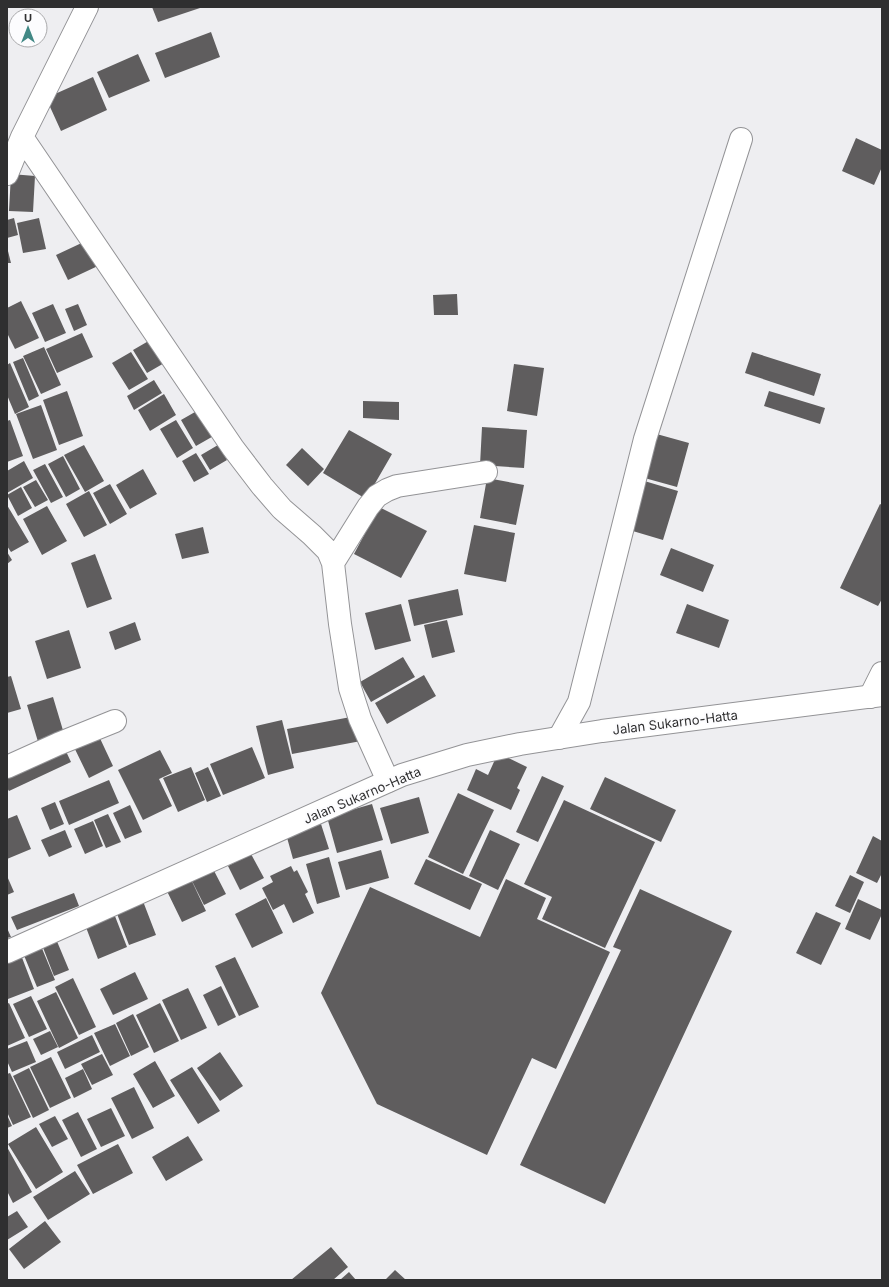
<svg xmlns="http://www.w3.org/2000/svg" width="889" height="1287" viewBox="0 0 889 1287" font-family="Inter,sans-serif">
<rect width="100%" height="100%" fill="#eeeef1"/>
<path fill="#5f5d5e" d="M152,7H203L158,22Z
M211,32L220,57L165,78L155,53Z
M138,54L150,81L109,98L97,72Z
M93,77L107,110L61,131L46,98Z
M856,138L882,150V167L874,185L842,171Z
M11,174L35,176L33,212L9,211Z
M14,218L18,235L7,238V220Z
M39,218L46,249L23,253L17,223Z
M88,240L100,265L68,280L56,255Z
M7,247L11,263H7Z
M457,294L458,315H434L433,295Z
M21,301L39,338L15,349L7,333V308Z
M53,304L66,333L45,342L32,313Z
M78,304L87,325L74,331L65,309Z
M82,333L93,357L57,373L46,349Z
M152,339L166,362L147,373L133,350Z
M44,347L61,385L41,394L23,356Z
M131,352L148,379L129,390L112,363Z
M752,352L821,374L814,396L745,373Z
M23,358L39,396L29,401L13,362Z
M10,363L29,407L15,414L7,395V365Z
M514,364L544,368L537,416L507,411Z
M154,380L162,393L134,410L127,396Z
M67,391L83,436L59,445L43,400Z
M769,391L825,408L820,424L764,406Z
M164,394L176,415L150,431L138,410Z
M363,401L399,402V420L363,418Z
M41,405L57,450L33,459L16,414Z
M202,408L217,434L196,446L181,420Z
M10,420L23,456L7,462V421Z
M176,420L193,448L177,458L160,429Z
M482,427L527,430L524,468L480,465Z
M349,430L392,454L366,499L323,473Z
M653,433L689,443L677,487L641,477Z
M84,445L104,481L85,492L64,455Z
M218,445L227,460L210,470L201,455Z
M302,448L324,469L308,486L286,465Z
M196,453L209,474L194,482L182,461Z
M63,456L80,489L66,497L48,464Z
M24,461L33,478L7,493V471Z
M45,464L63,497L51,503L33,470Z
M143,469L157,494L130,509L116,485Z
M487,478L524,485L516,525L480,518Z
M36,480L48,500L35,507L23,487Z
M641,480L678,491L663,540L626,529Z
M110,484L127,514L110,524L93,493Z
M21,487L32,508L18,516L7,495Z
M89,491L107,525L84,537L66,504Z
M880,504L882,505V599L878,606L840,588Z
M7,505L29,542L11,552L7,546Z
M47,506L67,541L42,555L23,519Z
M379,507L427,531L401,578L354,554Z
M474,525L515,533L506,582L464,574Z
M203,527L209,553L182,559L175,534Z
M671,548L714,565L703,592L660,575Z
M7,552L12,560L7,564Z
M95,554L112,599L87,608L71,563Z
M458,589L463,615L414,626L408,600Z
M401,604L411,641L375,650L365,613Z
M687,604L729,620L719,648L676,633Z
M447,620L455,652L432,658L424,625Z
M135,622L141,640L115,650L109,632Z
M69,630L81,668L47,679L35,641Z
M403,657L415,677L371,702L360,682Z
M424,675L436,696L387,724L375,703Z
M11,676L21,709L7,713V677Z
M53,697L65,737L39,745L27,705Z
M356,716L361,741L292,754L287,729Z
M282,720L294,768L268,775L256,726Z
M97,732L113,766L89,778L72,743Z
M63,745L71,762L9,791L7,788V771Z
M252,747L265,778L223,795L210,764Z
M160,750L172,773L159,779L172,806L143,820L118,770Z
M498,753L527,767L517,788L520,790L511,810L467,790L476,769L488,775Z
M191,767L205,800L178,812L163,778Z
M208,767L221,796L207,802L195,773Z
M542,776L564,786L538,842L516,832Z
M605,777L676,810L661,842L590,809Z
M109,780L119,803L69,825L59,801Z
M458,793L494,810L463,874L428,857Z
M419,797L429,833L391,844L380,808Z
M564,800L655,842L605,948L542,919L552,897L524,884Z
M55,802L64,824L50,830L41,808Z
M372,804L383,840L337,853L327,817Z
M130,805L142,832L125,839L113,813Z
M108,814L121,842L106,848L94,820Z
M17,815L31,849L7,859V819Z
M93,821L103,846L85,854L74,829Z
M321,824L329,849L293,859L286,834Z
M65,830L72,847L49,857L41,840Z
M490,830L520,844L498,890L469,876Z
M873,836L882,841V873L877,883L856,873Z
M381,850L389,878L346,890L338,862Z
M251,854L264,878L240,890L228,866Z
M329,857L340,897L317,904L306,864Z
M426,859L482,884L470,910L414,884Z
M210,863L226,894L204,905L188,873Z
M291,866L294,872L297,870L308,892L305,894L314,913L293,923L284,904L273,910L262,888L273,882L270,876Z
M188,873L206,911L182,922L164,885Z
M850,875L864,882L850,913L835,906Z
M7,876L14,892L7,895Z
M506,879L546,898L537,919L610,952L556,1069L532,1058L487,1155L377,1104L321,993L370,887L480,937Z
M640,889L732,931L605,1204L520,1165L621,950L613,947Z
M74,893L79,906L17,930L11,917Z
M141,896L156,935L129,945L114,906Z
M266,898L283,933L252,948L235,914Z
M858,899L882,910V914L870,940L845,929Z
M113,911L127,947L98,959L84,922Z
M816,912L841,923L821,965L796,953Z
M7,928L11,937L7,938Z
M56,939L69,970L54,976L42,945Z
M41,946L55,980L37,987L23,953Z
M21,955L34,989L8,999L7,960Z
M235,957L259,1007L239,1016L215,966Z
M135,972L148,999L113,1015L100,989Z
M73,978L96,1027L79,1035L55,987Z
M221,986L236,1017L218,1026L203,995Z
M188,988L207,1028L181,1040L162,1000Z
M56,992L78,1038L59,1048L37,1001Z
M31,996L47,1029L29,1037L13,1004Z
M9,1003L25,1038L7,1046V1004Z
M160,1003L179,1041L154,1053L136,1015Z
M133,1014L149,1047L131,1056L116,1023Z
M115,1024L130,1056L110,1066L94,1033Z
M50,1031L58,1047L41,1055L33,1039Z
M92,1035L100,1052L65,1069L57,1052Z
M27,1041L36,1062L12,1072L7,1061V1049Z
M220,1052L243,1086L220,1101L197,1068Z
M102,1054L113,1075L92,1085L81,1064Z
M51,1057L71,1098L50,1108L30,1067Z
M155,1061L175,1096L153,1108L133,1074Z
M192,1067L220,1111L198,1124L170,1080Z
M29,1068L49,1110L33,1118L13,1076Z
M83,1069L92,1089L74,1098L65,1078Z
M10,1073L31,1117L13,1125L7,1112V1074Z
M134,1087L154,1128L132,1139L111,1098Z
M111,1108L125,1136L101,1147L87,1119Z
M78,1112L97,1149L81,1157L62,1120Z
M7,1115L12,1126L7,1128Z
M55,1116L68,1139L52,1147L39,1124Z
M36,1127L63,1172L36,1189L8,1144Z
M188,1136L203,1160L166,1181L152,1157Z
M118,1144L133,1173L93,1194L77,1165Z
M7,1147L32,1192L13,1203L7,1191Z
M75,1171L90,1194L48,1220L33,1197Z
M17,1211L28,1227L7,1240V1217Z
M45,1221L61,1242L24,1269L9,1249Z
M331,1247L348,1267L333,1280H291Z
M395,1270L406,1280H385Z
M349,1272L356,1280H340Z"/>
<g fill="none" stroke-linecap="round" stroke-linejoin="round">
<g stroke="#939396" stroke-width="24">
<path id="minor" d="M22,137L233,448L262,486L282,509L312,535L328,551L333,563L340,624L350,688L360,719L388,781
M7,174L22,137L87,7
M333,563L368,507L377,496L387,490L397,486L486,472
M870,697L882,673
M559,738L579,702L645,439L741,139
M7,767L58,744L115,721"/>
</g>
<g stroke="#939396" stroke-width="24">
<path id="highway" d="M7,952L402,775L467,755L520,744L602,731L882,695"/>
</g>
<use href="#minor" stroke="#fff" stroke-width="22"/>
<use href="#highway" stroke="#fff" stroke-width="22"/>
</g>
<g text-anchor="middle" stroke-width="4" stroke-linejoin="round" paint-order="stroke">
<g font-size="13" fill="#2f2f30" stroke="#fcfcfe">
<text transform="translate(675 722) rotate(-7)" y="5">Jalan Sukarno-Hatta</text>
<text transform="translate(362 795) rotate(-23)" y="5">Jalan Sukarno-Hatta</text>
</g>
</g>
<rect width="889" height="1287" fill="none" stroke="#2f2f30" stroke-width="16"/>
<g transform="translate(28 28)"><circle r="19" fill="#fcfcfe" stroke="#aaaaac"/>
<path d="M0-3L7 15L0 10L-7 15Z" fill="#418885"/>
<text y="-6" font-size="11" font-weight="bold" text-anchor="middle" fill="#2f2f30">U</text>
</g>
</svg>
